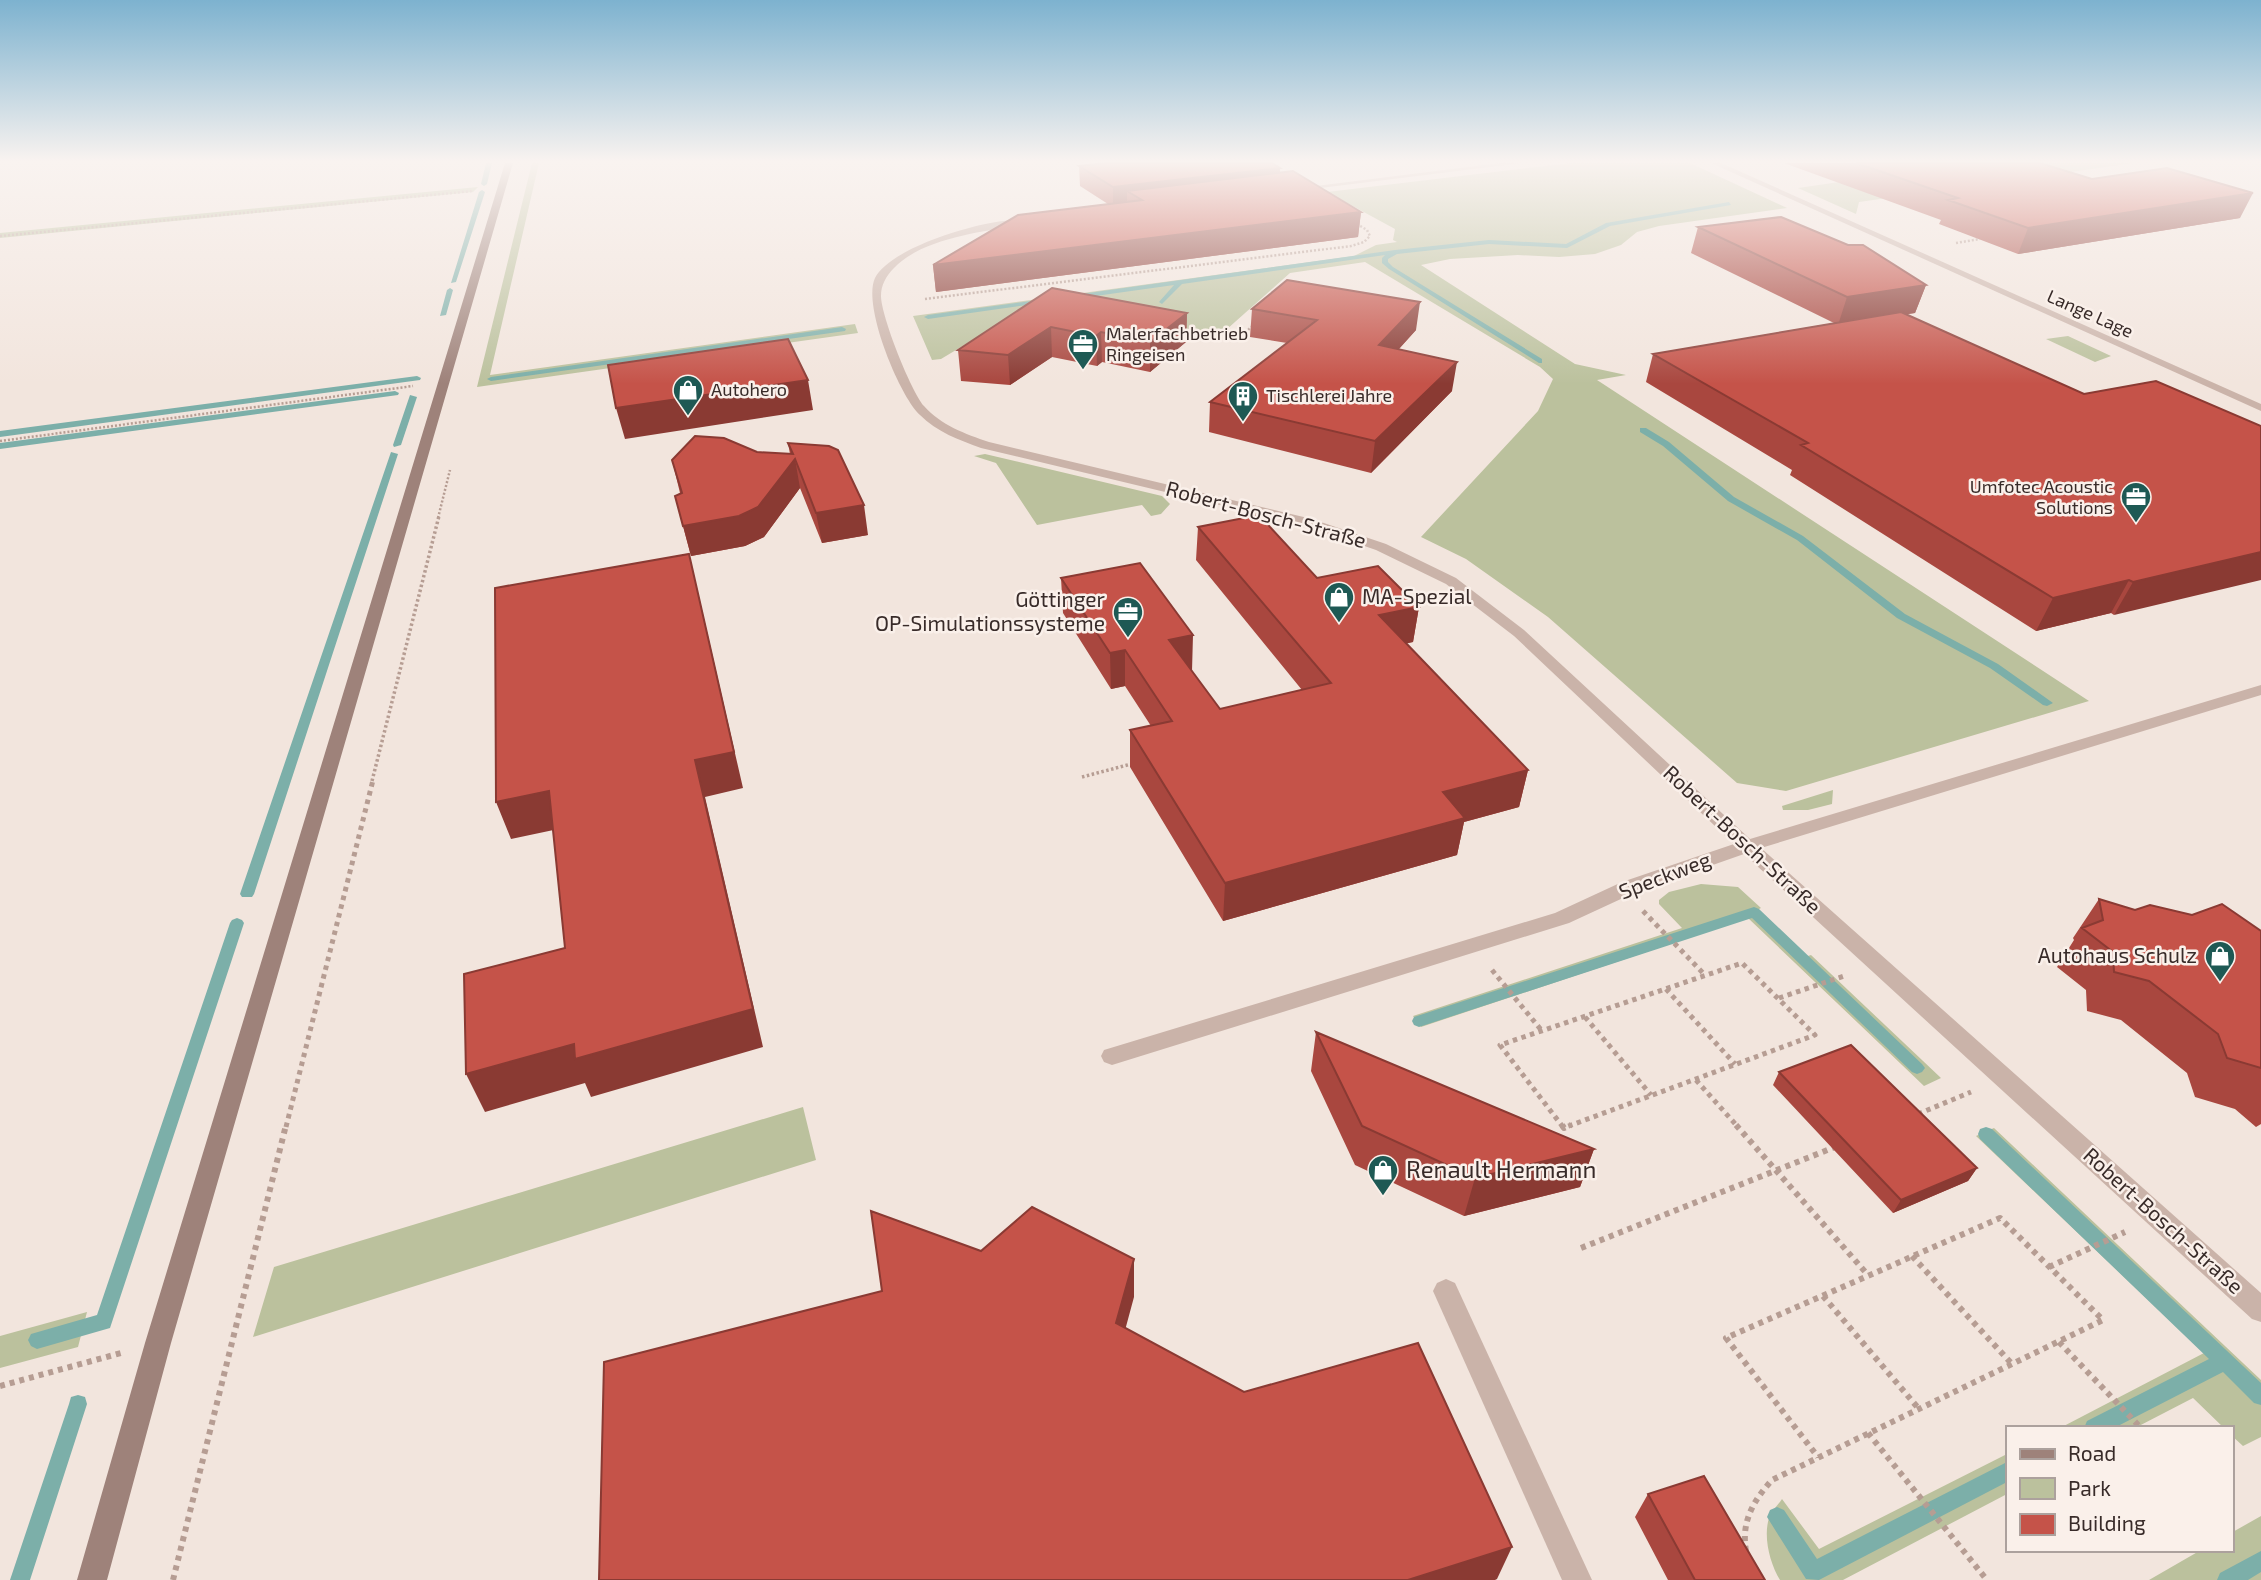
<svg xmlns="http://www.w3.org/2000/svg" width="2261" height="1580" viewBox="0 0 2261 1580" font-family="'Exo 2',sans-serif">
<rect width="100%" height="100%" fill="#f2e5dd"/>
<path fill="#bbc19d" d="M532,163H539L490,375L855,324L858,333L477,387Z
M1570,163H1690L1787,208L1659,226L1637,232L1621,245L1595,254L1559,257L1518,255L1450,259L1421,265L1575,364L1626,375L1597,380L2089,701L1786,791L1737,783L1548,617L1466,559L1421,537L1538,411L1553,379L1540,367L1365,262L1290,273L1217,338L1085,316L986,332L941,359L932,360L913,316L1354,256L1376,245L1397,242L1393,240L1395,229L1327,192Z
M1970,163H2134L1859,202L1856,214L1798,188Z
M478,187L473,192L0,238V233Z
M2068,336L2111,356L2095,362L2046,339Z
M985,454L1162,496L1170,504L1161,514L1151,516L1142,505L1037,525L996,463L974,456Z
M1833,790L1832,804L1808,810H1783L1782,806Z
M1701,884L1738,887L1761,908L1751,913L1799,959L1811,955L1941,1078L1924,1086L1748,918L1421,1027L1413,1016L1682,928L1659,904V900L1669,892Z
M803,1107L816,1160L253,1337L274,1267Z
M1994,1128L2261,1380V1437L2243,1446L2231,1435V1428H2224L2193,1398L2135,1428H2060L2204,1353L1976,1136Z
M87,1312L78,1347L0,1368V1336Z
M2007,1454V1494L1843,1580H1780C1770,1564 1763,1537 1769,1518C1771,1512 1778,1505 1782,1499L1819,1549Z
M2261,1516V1580H2149L2201,1550H2231V1533Z"/>
<g fill="none" stroke-linecap="round" stroke-linejoin="round">
<path fill="#7cafa9" fill-rule="evenodd" d="M486,163H492L487,184L484,186L481,184Z
M482,190L485,192L456,282L451,283L479,192Z
M1729,202L1731,205L1610,226L1567,248L1489,244L1397,254L1388,259V262L1393,267L1542,359V363H1539L1389,269L1382,263V258L1385,255L1182,284L1162,304L1159,302L1174,285L1074,299L1071,297L1074,295L1395,250L1489,240L1566,244L1606,223Z
M450,288L453,290L446,315L440,316L447,290Z
M1046,299L1048,300V302L928,319L924,317L928,315Z
M842,327L846,329L845,331L491,381L487,379L491,377Z
M417,376L421,378L420,380L0,437V431Z
M395,391L399,393L398,395L0,449V443Z
M410,395L417,397L401,445L394,447L393,445Z
M1640,428H1646L1669,442L1734,497L1803,536L1905,614L1998,664L2053,703L2047,706L2043,705L1990,668L1897,618L1797,540L1728,501L1663,446L1640,432Z
M391,452L398,454L254,894L252,897H242L240,894Z
M1754,907L1759,909L1922,1064L1925,1068L1922,1072L1917,1074L1912,1072L1752,918L1419,1027L1414,1025L1412,1021L1414,1017Z
M237,918L242,920L244,923L110,1328L37,1349L31,1346L28,1340L31,1334L97,1315L230,923L232,920Z
M1986,1127L1992,1129L2261,1383V1405L2254,1403L2223,1372L2114,1428H2084L2087,1421L2209,1359L1980,1139L1978,1134L1980,1129Z
M78,1395L85,1397L87,1404L30,1580H10L69,1404L71,1397Z
M2007,1462V1482L1819,1580L1806,1579L1767,1517L1770,1510L1777,1507L1784,1510L1817,1559Z
M2261,1551V1572L2248,1580H2217L2220,1573Z"/>
<path stroke="#b69d93" stroke-width="2.5" stroke-dasharray="2 2" stroke-linecap="butt" d="M0,236L473,191
M1956,243L1980,239
M925,299L1351,246L1364,242L1370,236L1367,230L1357,224
M1242,335L1255,324
M0,441L413,386
M438,518L450,470"/>
<path stroke="#b69d93" stroke-width="3.5" stroke-dasharray="2.5 2.5" stroke-linecap="butt" d="M1082,777L1135,763
M372,781L439,516"/>
<path stroke="#b69d93" stroke-width="5" stroke-dasharray="4.5 4.5" stroke-linecap="butt" d="M1643,911L1705,975
M1492,970L1542,1031
M1666,989L1735,1064
M1779,998L1844,976
M1585,1017L1651,1095
M1696,1080L1738,1127
M1918,1114L1971,1092
M286,1127L373,780
M1563,1127L1500,1045L1742,963L1815,1035L1566,1127"/>
<path stroke="#b69d93" stroke-width="6" stroke-dasharray="5 5" stroke-linecap="butt" d="M1562,1125L1564,1128L1571,1125
M1736,1125L1868,1275
M1581,1248L1835,1147
M1912,1256L2012,1364
M2049,1267L2125,1232
M1823,1296L1919,1409
M2059,1342L2141,1428
M0,1386L121,1353
M1868,1433L1987,1580
M1746,1551C1741,1522 1753,1501 1772,1480L2103,1320L2000,1218L1726,1338L1818,1457
M173,1580L286,1125"/>
<path fill="#cab3a9" fill-rule="evenodd" d="M1446,1279L1455,1283L1592,1580H1562L1433,1291L1437,1283Z"/>
<path fill="#cab3a9" fill-rule="evenodd" d="M1500,163H1522L1296,191L1292,189Z
M1711,163H1721L2261,404V411Z
M1025,220V224C985,232 924,237 894,268C886,276 881,285 881,296C881,316 911,391 924,406C941,425 965,434 989,442L1312,519L1386,544L1456,578L1524,630L1750,839L2261,685V695L1761,848L2261,1293V1322L2252,1319L1744,854L1636,892L1569,923L1112,1065L1104,1062L1101,1056L1104,1050L1555,913L1622,882L1734,844L1514,636L1446,584L1376,550L1303,525L981,448C959,440 937,432 920,415C899,395 862,305 875,278C891,246 991,217 1025,220Z"/>
<path fill="#9e827a" fill-rule="evenodd" d="M505,163H513L171,1343L107,1580H77L145,1343Z"/>
</g>
<path fill="#a9473f" d="M1784,163H2040L2092,179L2240,218L2018,254L1939,224L1941,220Z
M1079,166L1280,168V172L1361,212L1358,237L936,292L933,265L1108,204L1080,186Z
M1698,227L1926,285L1915,313L1906,314L2084,394L2261,426L2114,615L2111,613L2036,631L1790,475L1792,470L1646,382L1653,354L1834,323L1691,253Z
M1052,288L1187,313L1186,342L1150,372L1102,362L1097,366L1052,357L1010,385L961,381L958,350Z
M1252,309L1416,330L1399,349L1452,391L1371,473L1209,432L1210,402L1287,343L1250,337Z
M788,443L868,535L822,543L800,488L764,537L745,546L691,556L675,496L680,493L672,460L757,452L790,454Z
M1198,527L1317,578L1419,607L1413,642L1406,643L1528,770L1519,807L1464,822L1457,855L1223,921L1130,767V730L1151,726L1125,686L1111,689L1063,613L1061,578L1220,709L1302,690L1196,560Z
M2099,899L2135,910L2261,931V1124L2256,1127L2235,1109L2195,1097L2187,1073L2121,1020L2087,1011L2086,990L2057,967L2074,940L2073,938Z
M1316,1032L1594,1149L1580,1187L1464,1216L1355,1165L1311,1071Z
M1779,1072L1977,1168L1968,1181L1893,1213L1773,1085Z
M1648,1494L1765,1580H1668L1635,1517Z"/>
<path fill="#8a3a33" d="M1280,168L1279,187L1142,200L1127,191V206L1113,207V187Z
M2253,193L2240,218L2018,254L2028,228Z
M1361,212L1358,237L936,292L933,265Z
M1926,285L1915,313L1838,325L1847,297Z
M1420,302L1416,330L1376,374L1379,345Z
M1187,313L1186,342L1150,372V342Z
M1051,327L1052,357L1010,385L1008,355Z
M1101,332L1102,362L1097,366L1096,336Z
M1457,362L1452,391L1371,473L1375,441Z
M808,380L813,410L625,439L616,408Z
M795,459L800,488L764,537L745,546L691,556L683,526Z
M864,505L868,535L822,543L816,513Z
M2261,552V580L2114,615L2133,582Z
M2129,580L2111,613L2036,631L2053,598Z
M697,588L743,788L705,797L763,1047L591,1097L585,1083L485,1112L466,1074L574,1044L695,760Z
M1419,607L1413,642L1374,651L1379,615Z
M1193,635L1192,671L1169,640Z
M1125,650V686L1111,689L1110,653Z
M1528,770L1519,807L1464,822L1457,855L1223,921L1225,883L1443,792Z
M549,791L563,828L511,839L496,802Z
M1594,1149L1580,1187L1464,1216L1475,1178Z
M1977,1168L1968,1181L1893,1213L1901,1200Z
M1134,1259V1297L1117,1360L1116,1323Z
M1512,1547L1497,1579L1495,1580H1408Z"/>
<path fill="#c55349" stroke="#8a3a33" stroke-width="2" d="M1106,163H1272L1280,168L1113,187L1079,166Z
M1856,163H2040L2092,179L2167,168L2253,193L2028,228L1948,200L1958,198Z
M1293,171L1361,212L933,265L1018,215L1142,200L1127,191Z
M1781,217L1848,245H1863L1926,285L1847,297L1698,227Z
M1287,280L1420,302L1379,345L1457,362L1375,441L1210,402L1317,320L1252,309Z
M1052,288L1187,313L1150,342L1101,332L1096,336L1051,327L1008,355L958,350Z
M1901,312L2084,394L2156,381L2261,426V552L2133,582L2129,580L2053,598L1801,445L1808,443L1653,354Z
M788,339L808,380L616,408L608,365Z
M695,436L724,438L757,452L793,454L788,443L829,446L838,450L864,505L816,513L795,459L758,507L739,516L683,526L675,496L682,493L672,460Z
M1259,515L1317,578L1378,566L1419,607L1379,615L1528,770L1443,792L1465,818L1225,883L1130,730L1172,721L1125,650L1110,653L1061,578L1140,563L1193,635L1169,640L1220,709L1331,683L1198,527Z
M689,554L734,752L695,760L753,1009L575,1059L574,1044L466,1074L464,974L565,948L549,791L496,802L495,588Z
M2099,899L2135,910L2150,905L2192,915L2222,904L2261,931V1068L2227,1058L2218,1034L2149,981L2114,972L2113,952L2082,928L2103,920Z
M1316,1032L1594,1149L1475,1178L1362,1126Z
M1851,1045L1977,1168L1901,1200L1779,1072Z
M1032,1207L1134,1259L1116,1323L1244,1392L1418,1343L1512,1547L1408,1580H599L604,1362L882,1291L871,1211L981,1251Z
M1704,1476L1765,1580H1695L1648,1494Z"/>
<linearGradient id="sky" x2="0" y2="1"><stop stop-color="#7db2cf"/><stop offset="0.42" stop-color="#f9f3f0"/><stop offset="1" stop-color="#f9f3f0" stop-opacity="0"/></linearGradient>
<rect width="2261" height="384" fill="url(#sky)"/>
<defs>
<g id="office-pin" transform="scale(1.575)"><path d="M0 17L-7.5 6A9.5 9.5 0 1 1 7.5 6Z" fill="#1e5954" stroke="#faf0ea"/><path d="M-6-3h4V-5.5h4V-3h4V5H-6ZM-1-4.5V-3h2v-1.5ZM-6 0V1H6V0Z" fill="#fff"/></g>
<g id="shop-pin" transform="scale(1.575)"><path d="M0 17L-7.5 6A9.5 9.5 0 1 1 7.5 6Z" fill="#1e5954" stroke="#faf0ea"/><path d="M-5-2.5h2.3a2.7 3.5 0 0 1 5.4 0H5L5.5 6h-11ZM-1.5-2.5h3a1.5 2.3 0 0 0-3 0Z" fill="#fff"/></g>
<g id="building-pin" transform="scale(1.575)"><path d="M0 17L-7.5 6A9.5 9.5 0 1 1 7.5 6Z" fill="#1e5954" stroke="#faf0ea"/><path d="M-4-6H4V6H1V3H-1V6H-4ZM-2.5-4.3h1.7v1.8h-1.7ZM.8-4.3h1.7v1.8H.8ZM-2.5-1h1.7V.8h-1.7ZM.8-1h1.7V.8H.8Z" fill="#fff"/></g>
</defs>
<g fill-rule="evenodd">
<use href="#office-pin" x="1083" y="344"/>
<use href="#shop-pin" x="688" y="390"/>
<use href="#building-pin" x="1243" y="396"/>
<use href="#office-pin" x="2136" y="497"/>
<use href="#shop-pin" x="1339" y="597"/>
<use href="#office-pin" x="1128" y="612"/>
<use href="#shop-pin" x="2220" y="956"/>
<use href="#shop-pin" x="1383" y="1170"/>
</g>
<g text-anchor="middle" stroke-width="5" stroke-linejoin="round" paint-order="stroke">
<g font-size="18" fill="#382b29" stroke="#faf0ea">
<text transform="translate(2090 314) rotate(24)" y="6">Lange Lage</text>
</g>
<g font-size="18" fill="#382b29" stroke="#faf0ea" text-anchor="start">
<text x="1106" y="340">Malerfachbetrieb<tspan x="1106" dy="21">Ringeisen</tspan></text>
<text x="711" y="396">Autohero</text>
<text x="1266" y="402">Tischlerei Jahre</text>
<text x="2113" y="493" text-anchor="end">Umfotec Acoustic<tspan x="2113" dy="21">Solutions</tspan></text>
</g>
<g font-size="21" fill="#382b29" stroke="#faf0ea">
<text transform="translate(1266 515) rotate(15)" y="7">Robert-Bosch-Straße</text>
<text transform="translate(1742 840) rotate(43)" y="7">Robert-Bosch-Straße</text>
<text transform="translate(1665 876) rotate(-21)" y="7">Speckweg</text>
<text transform="translate(2163 1221) rotate(42)" y="7">Robert-Bosch-Straße</text>
</g>
<g font-size="21" fill="#382b29" stroke="#faf0ea" text-anchor="end">
<text x="1362" y="604" text-anchor="start">MA-Spezial</text>
<text x="1105" y="607">Göttinger<tspan x="1105" dy="24">OP-Simulationssysteme</tspan></text>
<text x="2197" y="963">Autohaus Schulz</text>
</g>
<g font-size="24" fill="#382b29" stroke="#faf0ea" text-anchor="start">
<text x="1406" y="1178">Renault Hermann</text>
</g>
</g>
<rect x="2006" y="1426" width="228" height="126" fill="#faf0ea" stroke="#aca19d" stroke-width="2"/>
<rect x="2020" y="1449" width="35" height="10" fill="#9e827a" stroke="#aca19d" stroke-width="2"/>
<text x="2068" y="1461" font-size="21" fill="#382b29">Road</text>
<rect x="2020" y="1478" width="35" height="21" fill="#bbc19d" stroke="#aca19d" stroke-width="2"/>
<text x="2068" y="1496" font-size="21" fill="#382b29">Park</text>
<rect x="2020" y="1514" width="35" height="21" fill="#c55349" stroke="#aca19d" stroke-width="2"/>
<text x="2068" y="1531" font-size="21" fill="#382b29">Building</text>
</svg>
